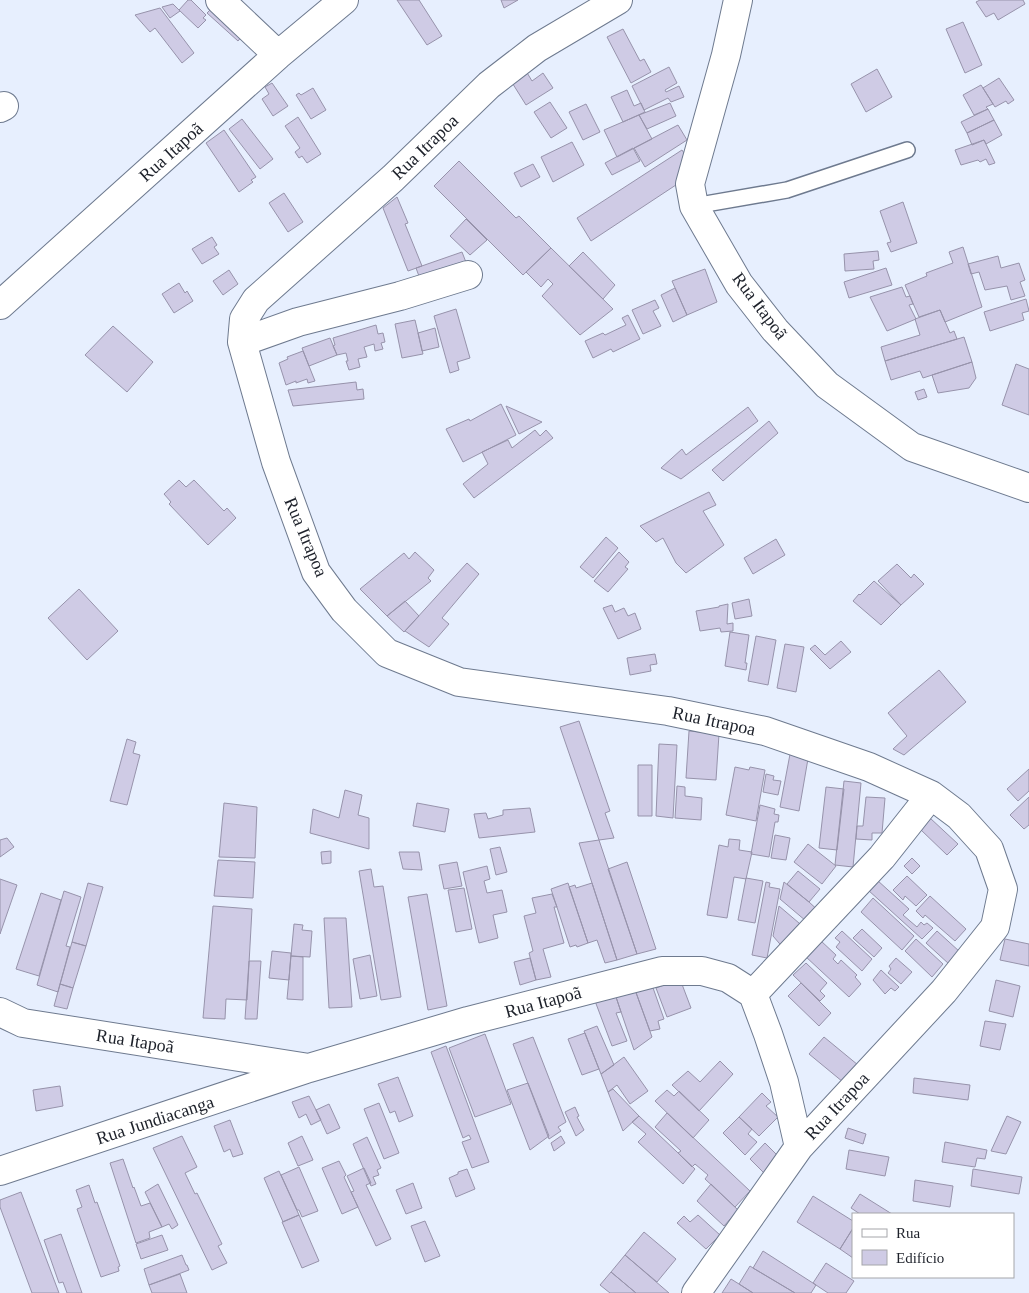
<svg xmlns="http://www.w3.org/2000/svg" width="1029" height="1293" viewBox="0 0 1029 1293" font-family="Georgia,serif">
<rect width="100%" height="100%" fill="#e7effe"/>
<path fill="#cfcbe5" stroke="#9793ab" d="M188,0H191L206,15L203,18L206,20L198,28L179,10Z
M397,0H419L442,36L427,45Z
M501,0H518L504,8Z
M980,0H1023L1025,4L998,20L994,13L986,17L976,2Z
M218,2L248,29L238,41L207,13Z
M173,4L180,11L170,18L162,7Z
M160,8L194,53L182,63L155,28L150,32L135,15Z
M963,22L982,65L965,73L946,29Z
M623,29L640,61L644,59L651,72L631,83L607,37Z
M669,67L677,83L665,90L666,92L679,86L684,97L671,102L668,98L644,110L632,86Z
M877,69L892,97L866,112L851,84Z
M526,71L532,81L543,73L553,88L526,105L511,81Z
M999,78L1014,100L1008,104L1006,101L995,107L983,88Z
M272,83L288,106L273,116L262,99L269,94L265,87Z
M981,85L993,104L986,107L988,109L974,115L963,95Z
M313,88L326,110L311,119L296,95L299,93L301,95Z
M627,90L634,106L641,103L645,112L623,122L611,97Z
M550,102L567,128L551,138L534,112Z
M670,103L676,116L647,129L639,115Z
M586,104L600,132L583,140L569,112Z
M988,109L994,120L967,133L961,122Z
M639,115L652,139L617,157L604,130Z
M298,117L321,154L307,163L302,156L299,158L295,152L300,148L285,126Z
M242,119L273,159L260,169L229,129Z
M994,120L1002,135L986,144L984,140L972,145L967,133Z
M678,125L687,140L645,167L634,148Z
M224,130L256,177L251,180L253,182L239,192L206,143Z
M984,140L995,163L989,165L986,159L980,162L978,160L961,165L955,150Z
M572,142L584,165L553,182L541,157Z
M633,148L640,161L612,175L605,163Z
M682,150L694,168L685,179L591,241L577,218Z
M459,161L516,218L519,216L551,248L523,275L434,186Z
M533,164L540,177L521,187L514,173Z
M284,193L303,222L288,232L269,203Z
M397,197L408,223L405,224L422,266L408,271L383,208Z
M903,202L917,243L891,252L887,243L891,242L880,211Z
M466,219L487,240L470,255L450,236Z
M212,237L217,245L214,247L219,254L202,264L192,249Z
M963,247L982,307L945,322L940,310L919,317L905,285L927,276L926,273L953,263L949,252Z
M551,248L613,309L580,335L542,296L553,284L548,279L541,287L526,272Z
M878,251L879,260L873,261L874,269L845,271L844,254Z
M462,252L469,270L423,287L416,268Z
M583,252L615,285L603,299L569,266Z
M998,256L1001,268L1019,263L1025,280L1020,282L1025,296L1011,300L1007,286L985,290L979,272L971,274L968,264Z
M886,268L892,285L849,298L844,282Z
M705,269L717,302L687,315L672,281Z
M229,270L238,284L223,295L213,281Z
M179,283L185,293L187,291L193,301L174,313L162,294Z
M902,287L906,297L910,296L913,304L909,305L916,319L887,331L870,297Z
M675,288L687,315L673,322L661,295Z
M1026,299L1029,311L1022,313L1024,320L990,331L984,312Z
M655,300L659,308L653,311L661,326L643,334L632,310Z
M456,309L470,358L457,362L459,370L450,373L434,316Z
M940,310L950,333L954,331L957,339L885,361L881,347L920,335L915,319Z
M628,315L640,339L613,352L611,349L593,358L585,341L603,333L605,335L626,325L622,318Z
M415,320L423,354L402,358L395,324Z
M376,325L378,334L383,333L385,342L381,343L383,349L375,351L374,344L364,347L367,357L358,359L360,367L349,370L346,361H348L346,353L337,355L333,346L335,345L333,338Z
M113,326L153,362L127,392L85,355Z
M435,328L439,347L422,351L418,333Z
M964,337L972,362L923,378L920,371L891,380L885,361Z
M330,338L337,355L309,366L302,348Z
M303,351L315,381L308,383L307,379L296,383V381L286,385L279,363L288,359L287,357Z
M972,362L976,378L969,388L938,393L932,375Z
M1016,364L1029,369V415L1002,405Z
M356,382L357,390L363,389L364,399L293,406L288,390Z
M924,389L927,397L918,400L915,392Z
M501,404L516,435L463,462L446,429L469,419L470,421Z
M506,406L542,422L519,434Z
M748,407L758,421L681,479L661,468L682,449L686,455Z
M769,421L778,433L723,481L712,470Z
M535,430L540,436L546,430L553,438L474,498L463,484L488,464L482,452L508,440L512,448Z
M179,480L186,487L194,480L224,511L227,508L236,518L208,545L169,504L171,502L164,494Z
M709,492L716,505L703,511L724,545L686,573L676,563L663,538L656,542L640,526Z
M606,537L618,548L593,578L580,567Z
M776,539L785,555L753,574L744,558Z
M415,552L434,570L428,578L431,581L387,616L360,589L404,553L409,559Z
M619,552L629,562L625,567L628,569L608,592L594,581Z
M467,563L479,574L442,618L449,624L429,647L405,631Z
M897,564L911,578L914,574L924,584L901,605L878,581Z
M874,581L901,605L881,625L853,601L859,594L860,595Z
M79,589L118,631L87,660L48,618Z
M749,599L752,616L735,619L732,603Z
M405,601L419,616L404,632L387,616Z
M728,604L727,624L733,623V631L721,632L720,628L700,631L696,611L719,607V606Z
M612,605L615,612L624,608L628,616L635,613L641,629L618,639L603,608Z
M730,632L749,635L745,663H747L746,670L725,666Z
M756,636L776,640L768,685L748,681Z
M841,641L851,652L830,669L810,649L815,645L825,655Z
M785,644L804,647L796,692L777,688Z
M655,654L657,664L650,665L651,671L630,675L627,658Z
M939,670L966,702L904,755L893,749L907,736L888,713Z
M579,721L610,811L605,813L614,838L599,840L560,727Z
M689,731L719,734L716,780L686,778Z
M127,739L136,742L133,753L140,755L127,805L110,801Z
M659,744L677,745L673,818L656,816Z
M791,749L809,753L799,811L780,807Z
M638,765H652V816H638Z
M735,767L749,770L750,767L765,770L756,821L726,815Z
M1029,769V791L1018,801L1007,789Z
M766,774L774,776L773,780L781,781L778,795L763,792Z
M844,781L861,783L853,867L835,865Z
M677,786L685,787V796L702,798L701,820L675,818Z
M826,787L844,789L837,850L819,848Z
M345,790L362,795L358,815L369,818V849L310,833L313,809L339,818Z
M866,797L885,798L882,833H872V840L856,839L857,826H863Z
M1029,797V825L1024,829L1010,815Z
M224,803L257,807L255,858L219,857Z
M417,803L449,809L445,832L413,826Z
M760,805L775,809L774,814L779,815L778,822H775L769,857L751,854Z
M530,808L535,832L479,838L474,814L486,813L488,819L503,815V810Z
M930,818L958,844L947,855L920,829Z
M775,835L790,838L786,860L771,858Z
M7,838L14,847L0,857V840Z
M729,839L740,840L739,850L752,852L746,879L734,877L727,918L707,915L719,845L728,847Z
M599,840L637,954L617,960L579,843Z
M808,844L836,866L822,884L794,862Z
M500,847L507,872L496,875L490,849Z
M331,851V863L322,864L321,852Z
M399,852H419L422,870L403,869Z
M912,858L920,866L912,874L904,866Z
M218,860L255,862L253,898L214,896Z
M457,862L462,886L444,889L439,865Z
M627,862L656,949L637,954L608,869Z
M487,866L490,879L484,881L487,893L502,890L507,912L493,915L498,938L479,943L463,872Z
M371,869L374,887L383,886L401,997L381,1000L359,871Z
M798,871L820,889L809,902L787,884Z
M907,876L927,895L916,906L905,896L903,900L893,890Z
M746,878L763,881L755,923L738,920Z
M0,879L17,885L0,934Z
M877,880L909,909L903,915L917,927L921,922L924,925L927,923L933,928L922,939L868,890Z
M766,882L770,883L769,887L780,889L767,958L752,955Z
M784,882L809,902L821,913L806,921L780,899Z
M88,883L103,887L86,946L72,942Z
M568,883L588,943L577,947L576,945L570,947L551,889Z
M592,883L617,960L605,963L597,940L588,943L569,887L575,885L576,888Z
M464,888L472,929L456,932L448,890Z
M64,891L81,897L66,946L70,947L58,992L37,985Z
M41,893L61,900L39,976L16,969Z
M427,894L447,1006L428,1010L408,897Z
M552,894L557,907H554L564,943L543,949L551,977L536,980L529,953L533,951L524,916L536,913L532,898Z
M930,896L966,929L955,941L925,915L923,918L916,911Z
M873,898L914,936L902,950L861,912Z
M213,906L252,909L247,1000L226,999L225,1019L203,1018Z
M779,906L806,929L785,950L773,936Z
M324,918H346L352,1007L329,1008Z
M294,924L303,925L302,930L312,931L310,957L291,956Z
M862,929L882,948L874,957L853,938Z
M842,931L872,959L862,971L836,947L840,942L835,938Z
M937,931L960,952L949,964L926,943Z
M916,939L943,964L932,977L905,951Z
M1005,939L1029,944V966L1000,960Z
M820,940L836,955L833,959L838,964L841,960L857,975L855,977L861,984L849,997L805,956Z
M72,942L86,946L73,988L60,984Z
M272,951L291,953L289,980L269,978Z
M370,955L377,996L360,999L353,959Z
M291,956L303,957V1000L287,999Z
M530,958L536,980L520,985L514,962Z
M896,958L912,972L901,984L888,973L891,969L889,966Z
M249,961H261L257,1019H245Z
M806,963L827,983L820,991L825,996L820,1001L793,975Z
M881,970L899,987L895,991L891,988L885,994L873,980Z
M680,979L691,1008L667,1017L656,988Z
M996,980L1020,986L1013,1017L989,1011Z
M801,983L831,1013L819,1026L788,996Z
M60,984L73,988L67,1009L54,1006Z
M652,985L664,1019L658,1021L660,1029L650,1031L634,987Z
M634,987L652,1037L634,1050L615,994Z
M615,994L621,1012L616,1013L627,1041L612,1046L595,1001Z
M985,1021L1006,1024L1000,1050L980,1046Z
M597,1026L614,1065L601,1074L584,1031Z
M585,1033L599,1069L582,1075L568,1039Z
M485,1034L511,1104L475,1117L449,1048Z
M533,1037L566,1122L558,1127L561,1131L549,1139L513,1044Z
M824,1037L858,1065L843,1082L809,1054Z
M446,1046L489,1162L472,1168L462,1142L471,1139L469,1135L463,1138L431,1052Z
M624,1057L648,1091L630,1104L617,1085L608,1092L601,1074Z
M720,1061L733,1074L699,1111L672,1085L688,1071L700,1082Z
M398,1077L413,1116L399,1122L395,1111L390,1113L378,1084Z
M914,1078L970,1085L968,1100L913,1093Z
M528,1083L549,1136L530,1150L507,1090Z
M60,1086L63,1106L36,1111L33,1090Z
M613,1089L639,1116L623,1131L608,1092Z
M667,1090L674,1096L679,1091L709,1120L693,1138L655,1101Z
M762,1093L771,1102L766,1106L778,1117L759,1136L739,1117Z
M309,1096L321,1120L311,1125L306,1114L299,1118L292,1102Z
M379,1103L399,1153L384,1159L364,1109Z
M329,1104L340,1128L327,1134L316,1110Z
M575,1107L579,1116L577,1117L584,1130L576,1136L565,1112Z
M667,1113L750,1191L735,1207L705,1179L708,1175L695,1164L692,1167L678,1153L681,1151L655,1127Z
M639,1116L695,1169L683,1184L638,1142L646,1134L632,1122Z
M1007,1116L1021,1122L1006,1154L991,1151Z
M739,1117L752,1129L748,1134L757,1142L745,1155L723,1133Z
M230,1120L243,1154L233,1157L230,1149L224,1152L214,1126Z
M848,1128L866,1134L863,1144L845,1138Z
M182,1136L197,1167L185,1173L195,1194L197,1193L222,1244L218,1246L227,1263L212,1270L153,1148Z
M302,1136L313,1160L298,1166L288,1143Z
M561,1136L565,1143L554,1151L551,1143Z
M367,1137L381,1168L377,1170L379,1175L373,1177L376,1184L371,1186L353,1144Z
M945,1142L987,1150L985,1159L977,1158L975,1167L942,1162Z
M765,1143L779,1157L764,1173L750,1159Z
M849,1150L889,1157L885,1176L846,1169Z
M123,1159L133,1188L134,1187L141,1206L150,1203L162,1227L149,1232L150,1238L136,1243L110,1163Z
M339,1161L346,1175L344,1177L358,1207L342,1214L322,1168Z
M299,1167L318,1211L302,1217L299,1210H297L281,1175Z
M364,1168L371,1183L366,1185L391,1239L376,1246L351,1192L354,1191L347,1176Z
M467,1169L475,1189L456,1197L449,1178L458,1174V1172Z
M973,1169L1022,1177L1019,1194L971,1186Z
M279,1171L299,1215L283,1222L264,1178Z
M915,1180L953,1186L950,1207L913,1201Z
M413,1183L422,1208L406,1214L396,1190Z
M158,1184L178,1225L172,1229L169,1224L162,1227L145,1192Z
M711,1184L738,1210L724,1226L697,1201Z
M89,1185L95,1203L97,1202L120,1266L118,1267L119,1271L101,1277L77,1209L82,1207L76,1190Z
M21,1192L59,1293H32L0,1207V1200Z
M860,1194L892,1214H860L851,1208Z
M813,1196L853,1221V1228L840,1249L797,1222Z
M299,1215L319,1261L302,1268L282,1222Z
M698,1215L720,1235L706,1249L677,1223L684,1216L690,1222Z
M425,1221L440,1256L425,1262L411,1226Z
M852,1230L853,1231V1258L840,1249Z
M644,1232L676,1259L657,1282L625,1255Z
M61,1234L82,1293H67L63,1282L59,1283L44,1240Z
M162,1235L168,1250L141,1259L136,1244Z
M763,1251L816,1285L811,1293H795L753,1268Z
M182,1255L186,1265H187L189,1270L149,1285L144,1269Z
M625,1255L669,1293H636L611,1272Z
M826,1263L854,1281L846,1293H828L813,1283Z
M750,1266L753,1268L795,1293H753L739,1284Z
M611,1272L636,1293H610L600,1285Z
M180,1274L187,1293H152L149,1285Z
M731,1279L739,1284L753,1293H722Z"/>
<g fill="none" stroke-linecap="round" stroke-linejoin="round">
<g stroke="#6e7a8f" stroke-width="18">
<path id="lane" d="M694,206L787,190L907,150"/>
</g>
<g stroke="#6e7a8f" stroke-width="30">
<path id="street" d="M220,0L278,55
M618,0L537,48L489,85L393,178L256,300L244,319L242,342L276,462L316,572L344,610L387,653L459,682L668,711L765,731L869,767L931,795L959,816L989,849L1003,889L995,927L944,991L799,1147L696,1293
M738,0L726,55L690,184L694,206L739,284L775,330L827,385L912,447L1029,488
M0,108L4,106
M0,305L278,55L344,0
M242,342L298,322L400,296L468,275
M753,994L882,857L931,795
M0,1012L23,1023L309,1068L468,1021L662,971H702L728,978L753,994L768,1034L784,1082L799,1147
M0,1171L306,1069"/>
</g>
<use href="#lane" stroke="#fff" stroke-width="15"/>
<use href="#street" stroke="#fff" stroke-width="28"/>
</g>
<g text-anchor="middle" stroke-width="5" stroke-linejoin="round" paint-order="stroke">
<g font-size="18" fill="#1d212a" stroke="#fff">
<text transform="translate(425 147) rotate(-44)" y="6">Rua Itrapoa</text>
<text transform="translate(171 152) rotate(-42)" y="6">Rua Itapoã</text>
<text transform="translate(760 306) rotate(53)" y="6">Rua Itapoã</text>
<text transform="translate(306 537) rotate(67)" y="6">Rua Itrapoa</text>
<text transform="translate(714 721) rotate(12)" y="6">Rua Itrapoa</text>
<text transform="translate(543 1002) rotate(-15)" y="6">Rua Itapoã</text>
<text transform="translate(135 1041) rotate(9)" y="6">Rua Itapoã</text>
<text transform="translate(837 1106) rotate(-47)" y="6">Rua Itrapoa</text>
<text transform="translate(155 1120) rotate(-18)" y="6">Rua Jundiacanga</text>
</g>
</g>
<rect x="852" y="1213" width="162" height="65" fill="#ffffff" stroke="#a5a6aa"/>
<rect x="862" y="1229" width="25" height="8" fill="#ffffff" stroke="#a5a6aa"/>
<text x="896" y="1238" font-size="15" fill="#1d212a">Rua</text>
<rect x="862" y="1250" width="25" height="15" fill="#cfcbe5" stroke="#a5a6aa"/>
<text x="896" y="1263" font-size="15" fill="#1d212a">Edifício</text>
</svg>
